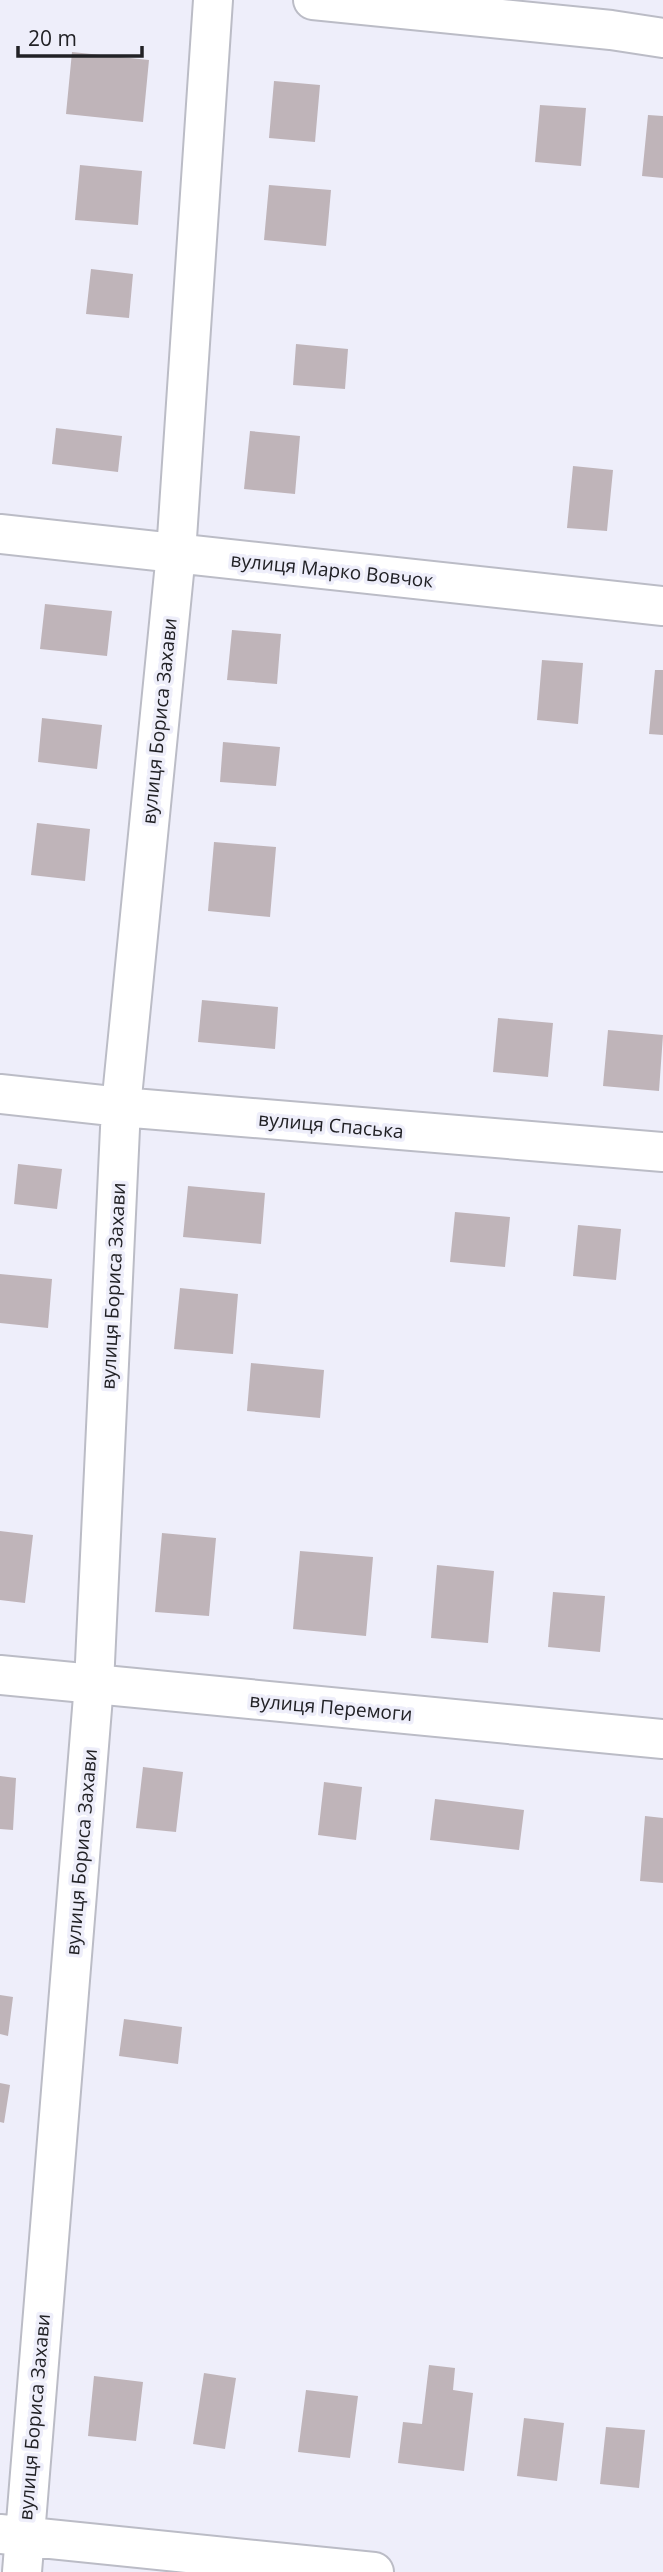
<svg xmlns="http://www.w3.org/2000/svg" width="663" height="2572" viewBox="0 0 663 2572" font-family="'Open Sans',sans-serif">
<rect width="100%" height="100%" fill="#eeeefa"/>
<path fill="#bfb4b9" d="M72,52L149,60L143,122L66,114Z
M274,81L320,85L315,142L269,138Z
M540,105L586,108L581,166L535,162Z
M648,115L663,116V178L642,176Z
M80,165L142,171L138,225L75,220Z
M269,185L331,190L326,246L264,240Z
M91,269L133,274L129,318L86,314Z
M296,344L348,349L345,389L293,385Z
M56,428L122,436L118,472L52,464Z
M250,431L300,436L295,494L244,489Z
M573,466L613,470L607,531L567,528Z
M45,604L112,611L107,656L40,649Z
M232,630L281,634L277,684L227,680Z
M542,660L583,663L578,724L537,720Z
M655,670H663V735L649,734Z
M42,718L102,725L97,769L38,762Z
M223,742L280,747L276,786L220,782Z
M37,823L90,829L85,881L31,875Z
M214,842L276,847L270,917L208,911Z
M202,1000L278,1007L275,1049L198,1042Z
M498,1018L553,1023L548,1077L493,1072Z
M608,1030L663,1035L659,1091L603,1086Z
M18,1164L62,1169L57,1209L14,1204Z
M188,1186L265,1193L261,1244L183,1237Z
M455,1212L510,1217L505,1267L450,1262Z
M578,1225L621,1229L616,1280L573,1276Z
M0,1274L52,1279L48,1328L0,1323Z
M180,1288L238,1294L233,1354L174,1349Z
M251,1363L324,1370L320,1418L247,1411Z
M0,1531L33,1535L25,1603L0,1600Z
M162,1533L216,1538L209,1616L155,1612Z
M300,1551L373,1557L366,1636L293,1629Z
M437,1565L494,1571L488,1643L431,1638Z
M553,1592L605,1596L600,1652L548,1647Z
M143,1767L183,1772L176,1832L136,1828Z
M0,1776L16,1778L13,1830L0,1829Z
M324,1782L362,1787L356,1840L318,1835Z
M435,1799L524,1810L519,1850L430,1840Z
M645,1816L663,1818V1883L640,1881Z
M0,1995L13,1997L8,2036L0,2034Z
M124,2019L182,2027L178,2064L119,2056Z
M0,2083L10,2085L4,2123L0,2122Z
M429,2365L455,2368L453,2390L473,2393L464,2471L398,2463L403,2422L422,2424Z
M204,2373L236,2378L225,2449L193,2444Z
M94,2376L143,2382L136,2441L88,2436Z
M306,2390L358,2396L350,2458L298,2452Z
M524,2418L564,2423L557,2481L517,2476Z
M606,2427L645,2430L639,2488L600,2484Z"/>
<g fill="none" stroke-linecap="round" stroke-linejoin="round">
<g stroke="#bbbcc6" stroke-width="42">
<path id="minor" d="M313,0L611,30L663,38
M0,534L663,606
M0,1094L121,1107L663,1152
M0,2534L374,2572
M22,2572L94,1684L121,1107L176,553L213,0"/>
</g>
<g stroke="#bbbcc6" stroke-width="42">
<path id="secondary" d="M0,1675L663,1739"/>
</g>
<use href="#minor" stroke="#fff" stroke-width="38"/>
<use href="#secondary" stroke="#fff" stroke-width="38"/>
</g>
<g text-anchor="middle" stroke-width="7" stroke-linejoin="round" paint-order="stroke">
<g font-size="19" fill="#212125" stroke="#eeeefa">
<text transform="translate(332 570) rotate(6)" y="7">вулиця Марко Вовчок</text>
<text transform="translate(159 721) rotate(-84)" y="7">вулиця Бориса Захави</text>
<text transform="translate(331 1125) rotate(5)" y="7">вулиця Спаська</text>
<text transform="translate(113 1286) rotate(-87)" y="7">вулиця Бориса Захави</text>
<text transform="translate(331 1707) rotate(5)" y="7">вулиця Перемоги</text>
<text transform="translate(81 1852) rotate(-85)" y="7">вулиця Бориса Захави</text>
<text transform="translate(34 2417) rotate(-85)" y="7">вулиця Бориса Захави</text>
</g>
</g>
<path d="M18 46v10h124v-10" fill="none" stroke="#212125" stroke-width="3.5"/>
<text x="28" y="46" font-size="21" fill="#212125" stroke="#eeeefa" stroke-width="5" paint-order="stroke">20 m</text>
</svg>
